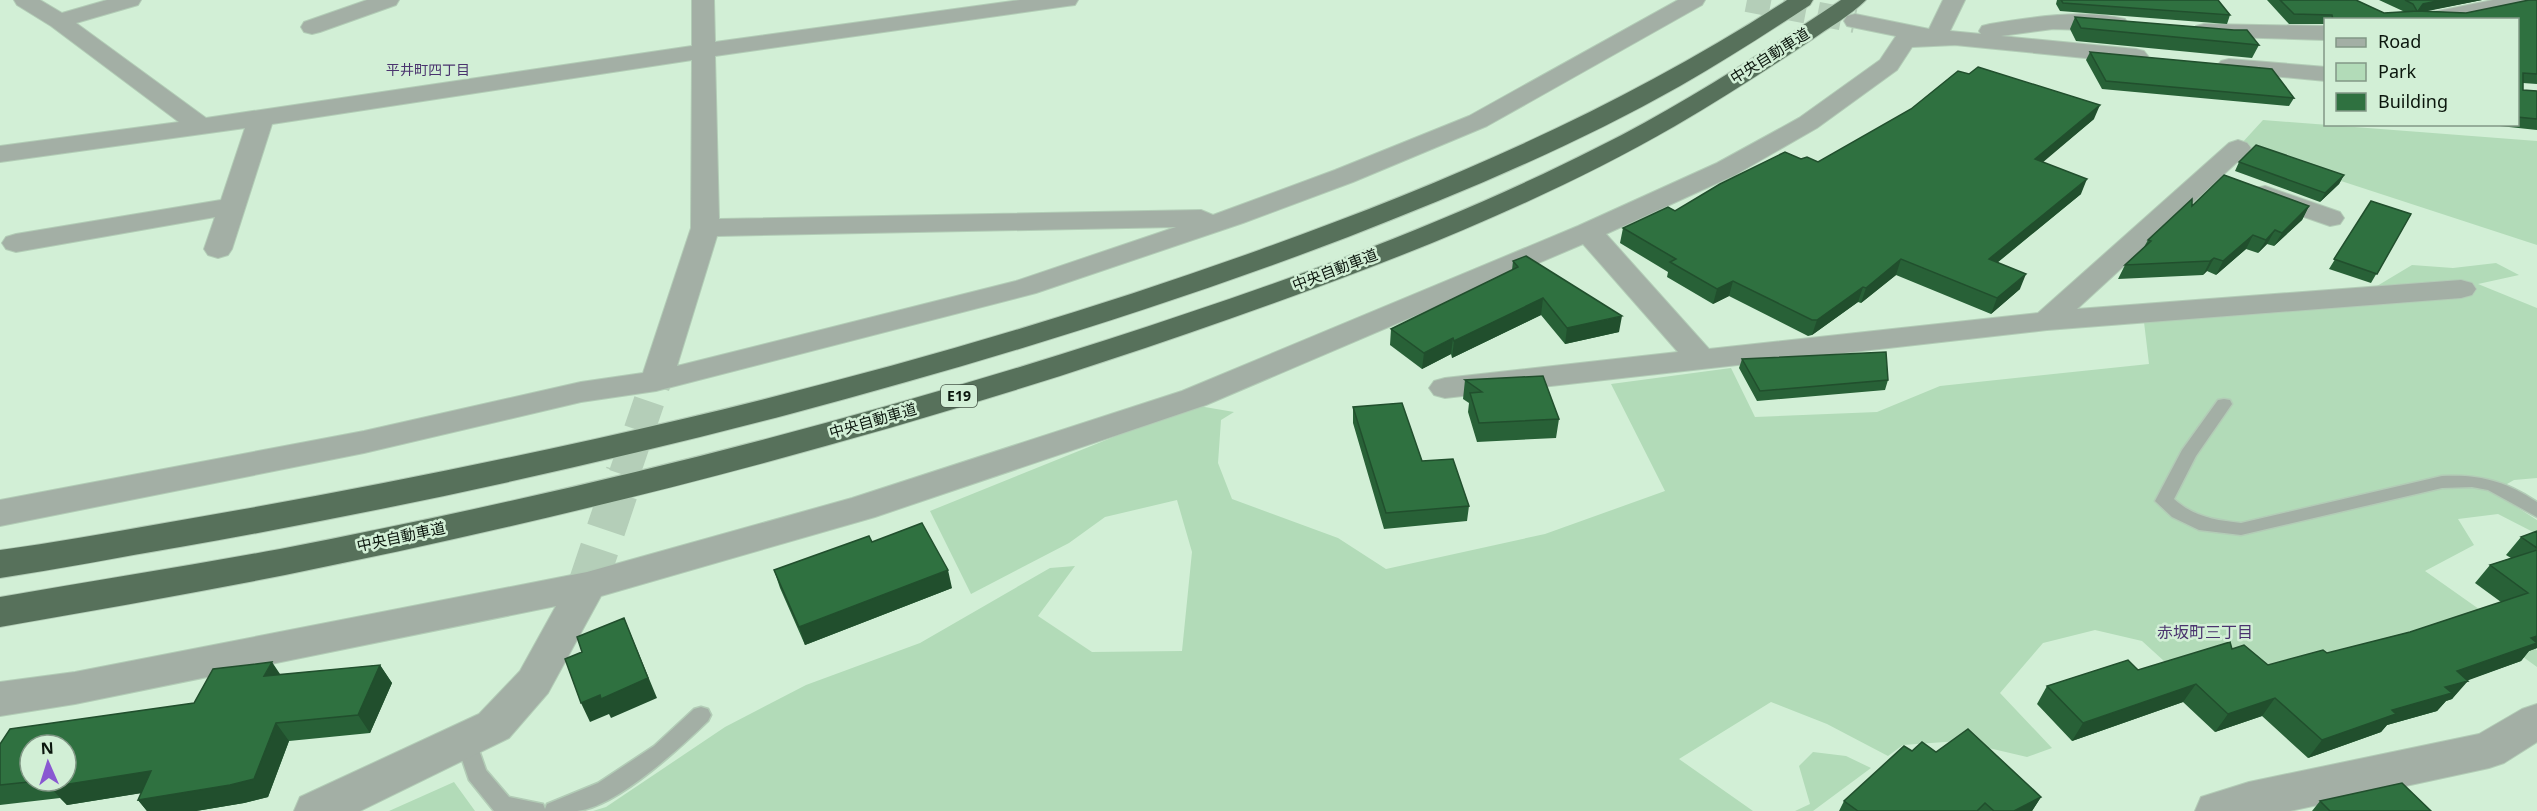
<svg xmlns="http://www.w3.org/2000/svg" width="2537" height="811" viewBox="0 0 2537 811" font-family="'Noto Sans','Noto Sans JP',sans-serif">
<rect width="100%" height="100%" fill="#d2efd6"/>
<path fill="#b2dbb8" d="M2263,120L2537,141V245L2246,150L2241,144Z
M2496,263L2519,275L2478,284L2537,308V478L2514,480L2493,492L2537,520V534L2498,514L2458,519L2474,545L2425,571L2537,650V667L2465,615L2377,642L2254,671L2233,655L2164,661L2142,641L2095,630L2043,643L2000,693L2052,748L2027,757L1959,741L1903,745L1888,756L1827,724L1771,702L1679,759L1753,811H593L606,807L725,727L806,685L920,643L1050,568L1075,566L1038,616L1092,652L1182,651L1192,552L1177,500L1105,517L1069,543L971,594L930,511L1193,405L1234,412L1221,420L1218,463L1232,499L1338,538L1386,569L1545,534L1665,491L1611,384L1731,368L1755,417L1877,412L1940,386L2149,364L2144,322L2372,289L2412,265L2453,268Z
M1813,752L1846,756L1871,768L1813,811H1795L1810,804L1799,766Z
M454,782L475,811H389Z"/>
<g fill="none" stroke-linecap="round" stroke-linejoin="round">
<path stroke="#b4ceb8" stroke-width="24" stroke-dasharray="24 12" stroke-linecap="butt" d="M1747,0L1855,21"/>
<path stroke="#b4ceb8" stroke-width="31" stroke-dasharray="31 16" stroke-linecap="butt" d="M624,475L656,381"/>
<path stroke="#b4ceb8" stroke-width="39" stroke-dasharray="39 20" stroke-linecap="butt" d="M587,586L625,473"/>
<g stroke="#b2ccb6" stroke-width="3">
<path id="lane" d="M2224,399L2230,400L2232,404L2196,456L2174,499C2194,517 2215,520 2241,523L2442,476C2479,474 2506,481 2537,502V517L2488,490L2472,487L2442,488L2241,535L2199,530L2172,517L2155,501L2182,450L2218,400Z
M701,707L708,709L711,715L708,721C680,748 616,807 577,811C550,811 521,811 494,811L469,780L455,739L459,733L466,730L473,733L486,770L509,797L543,804L545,809L547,804L598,783L654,746L694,709Z"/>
</g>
<g stroke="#b2ccb6" stroke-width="2">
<path id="street" d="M14,0H40L62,13L107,0H141L138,5L76,23L206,118L692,46V0H714L715,42L1020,0H1078L1075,5L1067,6L715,56L719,219L1201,210L1213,215L1335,170L1469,116L1678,0H1705L1702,5L1487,126L1353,182L1243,223L1036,293L656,391L581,402L364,453L0,526V500L364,431L581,382L643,373L691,228L692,60L272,124L232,249L228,255L218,258L208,255L204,249L215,217L16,252L6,249L2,243L6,237L16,234L221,200L245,128L0,162V146L179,122L51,26L17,5ZM1176,227L1016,281L677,366L717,236Z
M367,0H399L396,5L320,32L312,34L304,32L301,27L304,22Z
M1943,0H1965L1950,31L1981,34L1979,31L1982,26L1990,24C2033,17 2082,9 2125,19L2128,24L2125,29L2117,31L2053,29L2001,36L2136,49L2144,51L2148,56L2144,61L2136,63L1955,45L1912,47L1897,70L1817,128L1735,175L1606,234L1709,349L2038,313L2229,143L2238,140L2247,143L2251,148L2247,153L2077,309L2461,280L2472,283L2476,289L2472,295L2461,298L2047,330L1445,398L1434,395L1429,388L1434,381L1445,378L1678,352L1583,244L1206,405L875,517L601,596L548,693L509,738L360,811H294L300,797L479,714L520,671L556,606L75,704L0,716V682L75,672L587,572L852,498L1182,391L1578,226L1717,163L1799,118L1880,60L1896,36L1847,26L1844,21L1847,16L1855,14L1929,29Z
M2493,0H2536L2533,5L2461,20H2415L2418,15Z
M2204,24L2326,26V40L2196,36L2193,31L2196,26Z
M2229,59L2326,67V81L2221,71L2217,66L2221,61Z
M2265,186L2340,212L2344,218L2340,224L2330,226L2255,200L2251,194L2255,188Z
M2537,704V742L2504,763L2489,768L2290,811H2195L2201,797L2249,782L2479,734L2522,709Z"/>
</g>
<g stroke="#b2ccb6" stroke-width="2">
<path id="highway" d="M1787,0H1813L1810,5C1767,33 1724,61 1680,86C1574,146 1461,193 1348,237C1165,307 978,364 790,414C588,467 385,511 180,547C120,557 60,569 0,578V550C53,543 106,533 159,524C305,499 450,471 595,439C820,389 1042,328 1259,250C1446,183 1620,108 1787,0Z
M1841,0H1866C1850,16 1828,28 1810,41C1766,70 1721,99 1675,126C1522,214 1356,275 1189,333C894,435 591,513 285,575C190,594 95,610 0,627V597C93,581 187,566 280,549C559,495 835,427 1106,340C1273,286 1441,227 1598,147C1682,105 1762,53 1841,0Z"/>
</g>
<use href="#lane" fill="#a3afa5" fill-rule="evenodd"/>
<use href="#street" fill="#a3afa5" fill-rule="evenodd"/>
<use href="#highway" fill="#57715b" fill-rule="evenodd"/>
</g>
<path fill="#286137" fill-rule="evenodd" d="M2057,0H2218L2230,15L2227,24L2060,11L2056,4Z
M2267,0H2356L2384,13L2405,12L2379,0H2482L2425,11L2466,13L2537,0V84L2523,83V90L2537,91V130L2481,124H2517V20H2325V24H2289Z
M2075,17L2259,45L2252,58L2076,41L2070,29Z
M2090,52L2294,98L2289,106L2102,89L2086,60Z
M2094,119L2042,162L2081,194L1997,263L2020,289L1991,314L1896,275L1861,303L1858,302L1812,335L1808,336L1729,296L1713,304L1667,277L1668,272L1620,243L1623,228L1675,211L1801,159L1818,162Z
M2239,162L2344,175L2339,184L2320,202L2235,171Z
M2371,201L2411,214L2371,283L2329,269Z
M2192,206H2309L2302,220L2274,246L2267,244L2258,253L2246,249L2216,275L2207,271L2203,275L2118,279L2125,265L2144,247L2148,240Z
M1513,261L1619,332L1565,344L1541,315L1452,358L1451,354L1422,369L1390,345L1391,329L1512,270Z
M1742,359L1888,380L1885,390L1757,401L1739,368Z
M1465,380L1559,419L1556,438L1477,442L1468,412L1469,403L1463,399Z
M1353,407L1422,461L1469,506L1467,521L1384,529L1353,423Z
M2537,531V648L2529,651L2521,661L2467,680L2452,699L2446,701L2437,711L2387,725L2381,732L2308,758L2262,716L2215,732L2183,702L2072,741L2037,704L2047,686L2138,670L2232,649L2268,665L2327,653L2410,632L2501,602L2475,583L2490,565L2511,558L2506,555L2521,537Z
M872,542L952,588L805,645L780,588L774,570Z
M380,665L392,683L370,733L289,741L268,797L244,803L196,811H147L138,800L141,793L67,805L60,798L0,805V744L194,703L281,675ZM30,745L66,781H30Z
M1912,751L1936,752L2041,797L2032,811H1839L1844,801Z
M2320,801L2431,811H2312Z"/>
<path fill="#214f2d" d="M2441,0H2482L2418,13L2413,20L2423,4Z
M2100,105L2094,119L2029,174L2035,159Z
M2344,175L2339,184L2320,202L2325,193Z
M2087,179L2081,194L1983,274L1989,259Z
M2309,206L2302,220L2274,246L2282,233Z
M2275,230L2267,244L2258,253L2266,240Z
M2253,235L2246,249L2216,275L2223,261Z
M2214,258L2207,271L2203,275L2210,261Z
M1901,259L1896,275L1861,303L1866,288Z
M2026,274L2020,289L1991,314L1997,298Z
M1733,281L1729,296L1713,304L1717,289Z
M1863,287L1858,302L1812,335L1817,320Z
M1543,298L1541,315L1452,358L1454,341Z
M1622,316L1619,332L1565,344L1567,328Z
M1453,338L1451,354L1422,369L1424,353Z
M948,570L952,588L805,645L799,627Z
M624,618L657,698L611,718L609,714L590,722L581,703L600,695Z
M2537,636V648L2529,651L2521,661L2458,684L2468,681L2452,699L2446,701L2437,711L2387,725L2381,732L2308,758L2322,740L2392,710L2457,671Z
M272,662L284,680L264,676Z
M380,665L392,683L370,733L358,715Z
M2196,684L2183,702L2072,741L2083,723Z
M2275,698L2262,716L2215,732L2228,714Z
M276,723L289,741L268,797L244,803L196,811H147L138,800Z
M151,771L167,789L67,805L50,787Z
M2041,797L2032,811H2014Z"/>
<path fill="#2f7140" stroke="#214f2d" stroke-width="1.5" d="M2061,0H2218L2230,15L2063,3Z
M2280,0H2356L2384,13L2417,11L2413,4L2405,0H2441L2423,4L2418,11L2466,13L2529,0H2537V74L2523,73V90L2537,91V119L2517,117V20H2333L2332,15L2294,14Z
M2075,17L2234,30H2247L2259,45L2081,28Z
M2090,52L2272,69L2294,98L2106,81Z
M1978,67L2100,105L2035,159L2087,179L1989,259L2026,274L1997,298L1901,259L1866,288L1863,287L1817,320H1812L1733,281L1717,289L1670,262L1676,259L1623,228L1668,207L1675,211L1720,184L1785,152L1801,159L1807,157L1818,162L1911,109L1958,71L1969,74Z
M2256,145L2344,175L2325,193L2239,162Z
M2224,175L2309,206L2282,233L2275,230L2266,240L2253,235L2223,261L2214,258L2210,261L2125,265L2151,241L2148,240L2192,199V206Z
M2371,201L2411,214L2377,274L2334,259Z
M1526,256L1622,316L1567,328L1543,298L1454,341L1453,338L1424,353L1391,329L1518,267L1513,261Z
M1886,352L1888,380L1760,391L1742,359Z
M1543,376L1559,419L1479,423L1470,393L1482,392L1465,380Z
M1402,403L1422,461L1453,459L1469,506L1386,513L1353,407Z
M922,523L948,570L799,627L774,570L869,536L872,542Z
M2537,531V548L2521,537Z
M2537,550V636L2531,638L2537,643L2457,671L2468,681L2445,687L2452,693L2392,710L2396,714L2322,740L2275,698L2228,714L2196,684L2083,723L2047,686L2128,660L2138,670L2230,642L2232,649L2244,645L2268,665L2323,650L2327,653L2410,632L2528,593L2490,565Z
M624,618L648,678L601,699L600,695L581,703L565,659L582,652L577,637Z
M272,662L264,676L380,665L358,715L276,723L254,779L230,785L138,800L151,771L50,787L53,781H66V745H30V781H38L0,785V744L10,729L194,703L213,669Z
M1968,729L2041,797L2014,811H1994L1985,803L1977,811H1858L1844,801L1904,746L1912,751L1922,742L1936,752Z
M2402,783L2431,811H2330L2320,801Z"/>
<g text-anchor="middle" stroke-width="5" stroke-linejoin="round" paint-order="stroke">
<g font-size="14" fill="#4a336e" stroke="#d2efd6">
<text x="428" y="75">平井町四丁目</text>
</g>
<rect fill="#d2efd6" stroke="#475749" stroke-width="1.5" x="941" y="385" width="36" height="22" rx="4.5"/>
<g font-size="14" font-weight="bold" fill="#0b160d">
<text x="959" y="401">E19</text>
</g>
<g font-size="15" fill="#0b160d" stroke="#d2efd6">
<text transform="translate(1770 56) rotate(-32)" y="5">中央自動車道</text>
<text transform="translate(1335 270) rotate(-21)" y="5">中央自動車道</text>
<text transform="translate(873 421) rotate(-16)" y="5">中央自動車道</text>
<text transform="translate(401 537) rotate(-12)" y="5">中央自動車道</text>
</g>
<g font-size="16" fill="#4a336e" stroke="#d2efd6">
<text x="2205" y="638">赤坂町三丁目</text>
</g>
</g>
<rect x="2324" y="18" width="195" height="108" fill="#d2efd6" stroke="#829886" stroke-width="1.5"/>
<rect x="2336" y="38" width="30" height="9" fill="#a3afa5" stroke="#829886" stroke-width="1.5"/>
<text x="2378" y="48" font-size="18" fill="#0b160d">Road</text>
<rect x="2336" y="63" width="30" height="18" fill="#b2dbb8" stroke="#829886" stroke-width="1.5"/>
<text x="2378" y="78" font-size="18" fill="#0b160d">Park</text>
<rect x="2336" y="93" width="30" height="18" fill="#2f7140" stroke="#829886" stroke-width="1.5"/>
<text x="2378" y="108" font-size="18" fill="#0b160d">Building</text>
<g transform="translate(48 763) rotate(357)"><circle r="28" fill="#d2efd6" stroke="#829886" stroke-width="1.5"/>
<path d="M0-4.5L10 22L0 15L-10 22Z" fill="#8958d1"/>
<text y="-9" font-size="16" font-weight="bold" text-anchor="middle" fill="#0b160d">N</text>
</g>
</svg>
